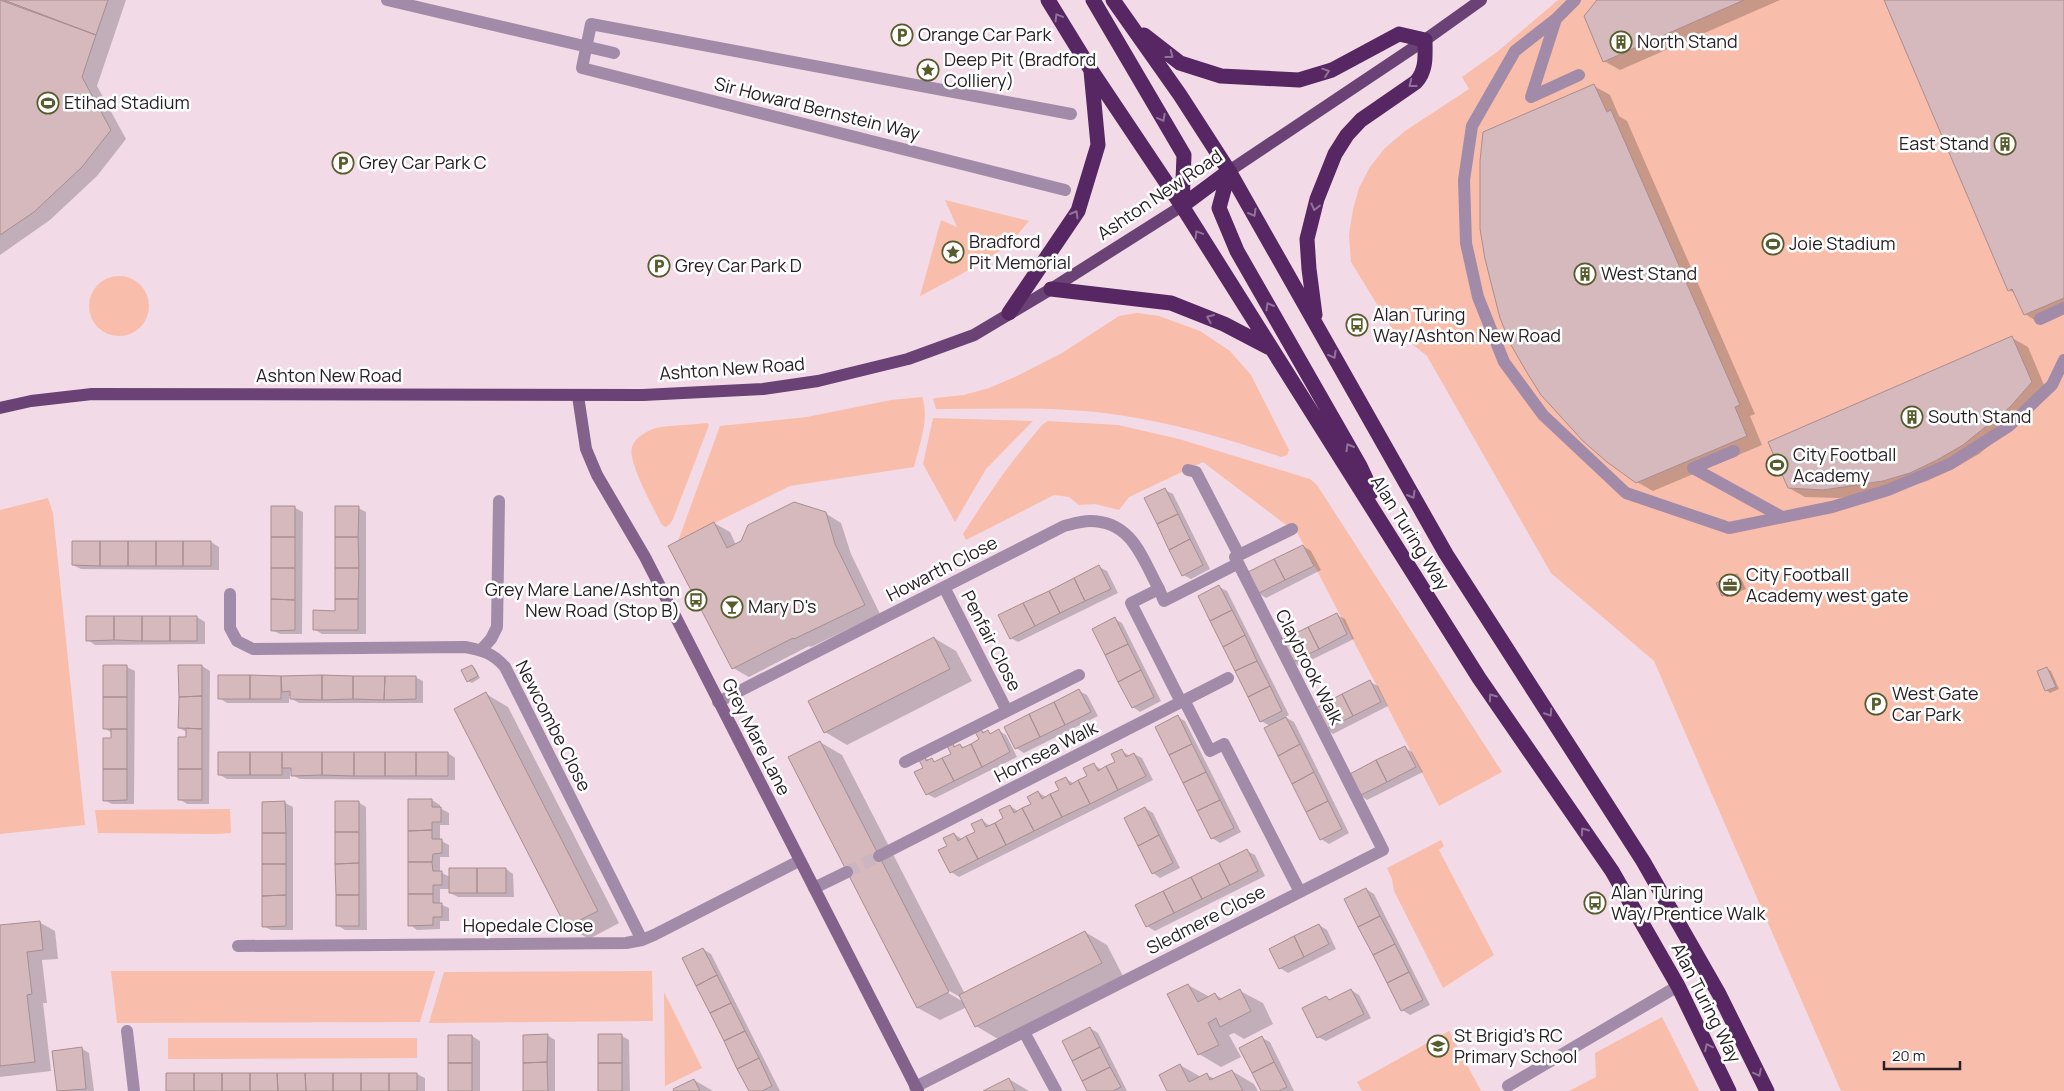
<svg xmlns="http://www.w3.org/2000/svg" width="2064" height="1091" viewBox="0 0 2064 1091" font-family="Manrope,sans-serif">
<rect width="100%" height="100%" fill="#f3dae7"/>
<path fill="#f9bdab" d="M1558,0H2064V1091H1841L1654,661L1551,573L1427,356L1391,327L1351,262L1349,235L1353,209L1359,188L1370,167L1384,149L1405,131L1469,89L1462,77L1497,52Z
M945,200L1029,221L1008,246L960,275L920,296L941,220L957,227Z
M89 306a30 30 0 1 1 60 0a30 30 0 1 1-60 0Z
M1137,313L1159,316L1200,331L1230,351L1251,375L1289,450L1287,455L1281,457C1228,439 1174,423 1119,415C1059,406 997,409 936,409L933,399L935,398L964,395L989,388L1015,377L1062,353L1119,316Z
M922,397C930,418 919,446 914,467L790,486L678,541L720,426L807,417L891,400Z
M933,418L1033,421L986,469L955,522L923,464Z
M1048,421L1118,425L1179,439L1310,479L1317,485L1502,772L1439,806L1298,534L1203,462L1129,497L1119,510L1095,504L1079,505L1069,497L1054,495L966,540L963,534C989,493 1011,461 1043,424Z
M707,423L709,425L673,519L670,524L666,527L662,525C655,511 627,461 632,447C635,437 647,431 656,428C672,425 690,425 707,423Z
M48,498L53,513L85,825L0,834V510Z
M230,809L231,833L215,834L98,833L95,810Z
M1441,840L1444,846L1439,850L1494,955L1443,988L1394,891L1392,879L1387,868Z
M111,971H435L420,1022L117,1023Z
M652,971L653,1021L429,1023L444,972Z
M664,992L702,1068L665,1086Z
M1662,1017L1699,1091H1569L1596,1077L1595,1053Z
M1449,1031L1481,1091H1362L1357,1082Z
M168,1038H417V1058L168,1059Z"/>
<path fill="#0003" fill-rule="evenodd" d="M0,0H126L97,86L126,139L97,176L50,220L0,255Z
M1598,0H1780L1620,70L1604,61Z
M1886,0H2064V313L2041,324L2025,314L2016,294L2009,290Z
M1594,86L1610,95L1619,116L1627,121L1755,414L1750,416L1762,445L1653,491L1637,482Z
M2012,338L2028,347L2047,392L2026,415L1979,454L1953,469L1927,481L1899,490L1839,498L1805,497L1789,488Z
M1165,490L1173,494L1210,569L1191,579L1183,575Z
M295,508L303,512L302,634H280L272,630Z
M358,508L366,512V634H322L314,629L336,612Z
M825,513L841,523L851,554L880,614L811,647L809,646L749,677L733,668L714,523L730,532L736,545Z
M211,542L219,547V570L81,569L73,565Z
M1303,546L1311,551L1321,570L1266,598L1258,593Z
M1099,567L1107,571L1118,593L1018,642L1011,638Z
M1737,576L1741,578L1746,589L1727,597L1723,595Z
M1219,587L1227,591L1289,715L1285,717L1294,722L1349,833L1329,844L1321,839L1270,726L1261,721Z
M1337,615L1345,619L1354,639L1299,666L1292,662Z
M197,617L205,622V644L95,645L88,640Z
M1115,619L1122,623L1161,701L1140,712L1133,707Z
M934,638L956,651L972,681L847,745L825,732Z
M202,666L210,671L209,804H187L179,799L187,732L179,728Z
M472,666L475,668L480,678L472,683L468,681Z
M127,667L135,671L134,804H112L104,800L112,733L104,728Z
M2047,669L2051,671L2059,689L2050,693L2046,690L2038,672Z
M219,677H415L423,681V703H299L292,699V696H289V703H227L219,698Z
M1370,682L1378,686L1388,706L1333,734L1325,729Z
M1079,691L1087,695L1098,716L1024,753L1016,748Z
M486,694L508,707L619,923L589,939L567,926Z
M1178,717L1185,721L1241,832L1220,843L1212,838Z
M981,731L993,734L999,731L1006,735L1017,757L935,798L927,794L925,758L936,762L953,754V745L957,747L960,745L965,748L981,740Z
M820,742L842,755L965,994L1085,932L1107,945L1123,976L998,1039L976,1026L967,1007L940,1020L918,1008L789,758ZM944,988L962,998V1001L943,990Z
M1405,748L1412,752L1423,772L1367,800L1360,795Z
M1122,751L1130,756L1134,754L1142,758L1153,780L959,877L951,872L949,846L954,834L962,839L977,832L982,820L990,826L1005,818L1010,806L1018,811L1033,805L1038,792L1046,797L1061,791L1066,779L1073,783L1089,777L1094,765L1101,769L1117,763Z
M220,753H448L455,758V780L300,779L292,775V771H290V779H227L220,775Z
M432,800L440,805V808L449,813V825H440V840L449,845V857H440V872L450,877L506,869L513,874L514,897H458L450,893V889H440V904L449,908V921H440V929L417,930L410,925Z
M358,802L366,807L367,930H345L337,925Z
M263,803H285L293,807V930H271L263,926Z
M1145,808L1153,813L1180,868L1160,878L1153,873Z
M1247,851L1255,855L1265,876L1155,931L1147,926Z
M1366,889L1374,894L1430,1005L1410,1015L1402,1010L1346,899Z
M39,922L55,931L58,959L42,960L47,1003H43L51,1071L0,1077V926Z
M1319,925L1327,930L1336,949L1288,973L1280,968Z
M703,949L711,954L780,1091H750Z
M1188,985L1210,997L1215,995L1223,999L1240,991L1263,1003L1273,1024L1244,1039L1234,1033L1229,1035L1241,1057L1221,1067L1199,1054Z
M1351,990L1359,995L1371,1018L1326,1041L1318,1037L1326,998L1331,1000Z
M1090,1028L1098,1033L1127,1091H1089Z
M547,1035L555,1040V1091H524Z
M472,1036L480,1041V1091H449Z
M622,1036L629,1040L630,1091H599Z
M1262,1038L1270,1042L1294,1091H1262Z
M81,1048L89,1053L94,1091H58L53,1052Z
M1180,1065L1201,1077L1207,1075L1215,1079L1232,1071L1254,1084L1258,1091H1168Z
M417,1074L425,1078V1091H167Z
M1009,1079L1029,1091H986Z
M694,1080L713,1091H676Z"/>
<path fill="#d5b9bc" stroke="#a88e90" d="M0,0L96,35L82,77L111,130L82,167L34,212L0,235Z
M4,0H108L96,35Z
M1597,0H1744L1603,62L1584,16Z
M1884,0H2064V298L2024,315L2012,289L2008,291Z
M1594,84L1607,112L1611,110L1740,405L1735,407L1747,436L1636,483L1607,462L1583,441L1541,395L1526,371L1511,345L1500,318L1485,259L1480,229V161L1483,132Z
M2012,336L2032,382L2010,407L1963,445L1937,460L1910,473L1883,481L1823,490L1788,488L1768,442Z
M1165,488L1178,514L1157,524L1144,498Z
M794,502L826,512L835,544L865,605L794,639L793,638L732,669L668,546L714,522L727,548L741,541L748,525Z
M271,506H295V537H271Z
M335,506H359L358,537H335Z
M1178,514L1190,539L1169,550L1157,524Z
M271,537H295V568H271Z
M335,537H358L359,568H335Z
M1190,539L1203,565L1182,576L1169,550Z
M72,541H100V566L72,565Z
M100,541H128V566H100Z
M128,541H156V566H128Z
M156,541H183V566H156Z
M183,541H211V566H183Z
M1303,545L1314,566L1285,580L1274,559Z
M1274,559L1285,580L1257,594L1246,573Z
M1099,565L1111,589L1085,601L1074,578Z
M271,568H295V600L271,599Z
M335,568H359L358,599H335Z
M1737,574L1743,587L1722,596L1716,583Z
M1074,578L1085,601L1060,613L1049,591Z
M1219,585L1232,610L1210,621L1198,596Z
M1049,591L1060,613L1035,626L1023,603Z
M271,599L295,600V630L271,631Z
M335,599H358V630H313V610L335,611Z
M1023,603L1035,626L1010,639L998,615Z
M1232,610L1245,635L1223,647L1210,621Z
M1337,613L1347,634L1319,649L1308,627Z
M86,616H114V640L86,641Z
M114,616H142V641L114,640Z
M142,616H170V641H142Z
M170,616H197V641H170Z
M1115,617L1128,644L1105,655L1092,629Z
M1308,627L1319,649L1291,663L1280,641Z
M1245,635L1257,661L1235,671L1223,647Z
M934,637L950,669L824,733L808,701Z
M1128,644L1141,670L1118,682L1105,655Z
M1257,661L1270,686L1248,697L1235,671Z
M103,665H127V697H103Z
M178,665H202V696L179,697Z
M472,665L478,676L467,682L461,670Z
M2047,667L2056,687L2045,691L2037,671Z
M1141,670L1154,697L1132,708L1118,682Z
M218,675H250V699H218Z
M250,675L281,676V699H250Z
M322,675L353,676V699L322,700Z
M322,675V700L290,699V691L282,692L281,676Z
M353,676H385L384,700L353,699Z
M385,676H416V699L384,700Z
M1370,680L1381,702L1353,716L1342,694Z
M1270,686L1282,711L1260,722L1248,697Z
M1079,689L1091,712L1065,725L1054,702Z
M486,692L598,911L566,927L454,709Z
M1342,694L1353,716L1324,730L1314,709Z
M202,696V729L178,728L179,697Z
M103,697H127V729H103Z
M1054,702L1065,725L1040,737L1029,714Z
M1029,714L1040,737L1015,749L1004,727Z
M1178,715L1192,744L1169,755L1155,727Z
M1286,717L1300,744L1278,756L1264,728Z
M186,728L202,729V769H178V737H186Z
M111,729H127V769H103V738H111Z
M981,729L983,733L988,730L990,734L999,729L1010,752L982,767L971,744L979,739L975,732Z
M820,741L949,992L917,1008L788,757Z
M953,743L954,747L960,744L962,748L971,744L982,767L954,781L942,758L951,754L947,746Z
M1192,744L1206,772L1183,783L1169,755Z
M1300,744L1314,772L1292,784L1278,756Z
M1405,746L1416,767L1387,782L1376,760Z
M1122,749L1126,757L1134,753L1146,776L1118,790L1106,766L1115,762L1111,754Z
M218,752H250V775H218Z
M250,752H282V775H250Z
M282,752H322V775L291,776V768H282Z
M322,752H354V776L322,775Z
M354,752H385V776H354Z
M385,752H416V776H385Z
M416,752H448V776H416Z
M925,757L926,761L932,758L934,762L942,758L954,781L926,795L914,772L923,768L919,760Z
M1376,760L1387,782L1359,796L1348,775Z
M1094,763L1098,771L1106,766L1118,790L1090,804L1078,780L1087,776L1083,768Z
M103,769H127V800L103,801Z
M178,769H202V800H178Z
M1206,772L1220,800L1197,811L1183,783Z
M1314,772L1328,801L1306,812L1292,784Z
M1066,777L1070,785L1078,780L1090,804L1062,817L1050,794L1059,790L1055,782Z
M1038,791L1042,799L1050,794L1062,817L1034,831L1022,808L1031,804L1027,797Z
M408,799H432V807H441V822H432V830L408,831Z
M1220,800L1234,828L1211,839L1197,811Z
M285,801L286,833H262V802Z
M335,801H359V832H335Z
M1328,801L1342,829L1320,840L1306,812Z
M1010,805L1014,813L1022,808L1034,831L1006,845L995,823L1003,818L999,810Z
M1145,807L1159,835L1138,846L1124,818Z
M982,819L986,827L995,823L1006,845L978,859L966,836L975,832L971,824Z
M432,830V839H442V853L433,854L432,862H408V831Z
M335,832H359V863L335,864Z
M262,833H286V864H262Z
M954,833L958,841L966,836L978,859L950,873L938,850L947,846L943,838Z
M1159,835L1173,863L1152,874L1138,846Z
M1247,849L1258,871L1230,885L1219,863Z
M408,862H432L433,871H442V885H433V894H408Z
M359,863V895H336L335,864Z
M1219,863L1230,885L1202,899L1191,877Z
M262,864H286V895L262,896Z
M449,868H477V893H449Z
M477,868H506V893H477Z
M1191,877L1202,899L1174,913L1163,891Z
M1366,888L1380,916L1358,927L1344,899Z
M1163,891L1174,913L1146,927L1135,905Z
M408,894H433V903H442V917H433V925L408,926Z
M286,895V926L262,927V896Z
M336,895H359V926H336Z
M1380,916L1395,944L1373,955L1358,927Z
M40,921L43,950L27,952L32,994L27,995L35,1062L0,1066V925Z
M1319,924L1329,944L1304,957L1294,936Z
M1085,931L1102,963L975,1027L959,995Z
M1294,936L1304,957L1279,969L1269,949Z
M1395,944L1409,972L1387,983L1373,955Z
M703,948L717,975L696,986L682,958Z
M1409,972L1423,1000L1401,1011L1387,983Z
M717,975L731,1003L710,1013L696,986Z
M1188,984L1198,1002L1215,993L1219,1000L1240,989L1251,1011L1220,1027L1216,1018L1208,1023L1219,1045L1198,1055L1167,994Z
M1351,989L1364,1014L1317,1038L1302,1008L1326,996L1329,1000Z
M731,1003L745,1031L724,1041L710,1013Z
M1090,1027L1100,1047L1072,1061L1062,1041Z
M745,1031L759,1058L737,1069L724,1041Z
M548,1034L547,1062L523,1063V1035Z
M598,1034H622V1063H598Z
M448,1035H472V1063H448Z
M1262,1036L1274,1062L1252,1073L1239,1048Z
M82,1047L86,1089L57,1091L52,1051Z
M1100,1047L1110,1067L1082,1081L1072,1061Z
M759,1058L772,1086L762,1091H749L737,1069Z
M547,1062L548,1091H523V1063Z
M1274,1062L1287,1087L1279,1091H1261L1252,1073Z
M448,1063H472V1091H448Z
M598,1063H622V1091H598Z
M1180,1064L1189,1082L1207,1073L1210,1080L1232,1070L1243,1091H1167L1159,1075Z
M1110,1067L1121,1087L1113,1091H1087L1082,1081Z
M166,1073H194V1091H166Z
M194,1073H222V1091H194Z
M222,1073H250V1091H222Z
M250,1073H277L278,1091H250Z
M277,1073H305L306,1091H278Z
M305,1073H333V1091H306Z
M333,1073H361V1091H333Z
M361,1073H389V1091H361Z
M389,1073H417V1091H389Z
M1009,1078L1015,1091H983Z
M694,1079L700,1091H674L673,1089Z"/>
<g fill="none" stroke-linecap="round" stroke-linejoin="round">
<path stroke="#cbb5c0" stroke-width="12" stroke-dasharray="12 6" stroke-linecap="butt" d="M847,872L879,856"/>
<path stroke="#a28ba8" stroke-width="12" d="M387,0L614,53
M1575,0L1556,19L1515,51L1472,126L1464,180L1466,243L1478,297L1504,362L1543,415L1626,493L1729,528L1832,507L1888,490L1950,464L2009,426L2052,385L2064,360
M1556,19L1531,97L1579,75
M1065,190L582,68L591,24L1071,114
M2040,319L2064,308
M1734,451L1693,468L1782,517
M1188,470L1196,472L1239,555
M1292,529L1235,557L1383,850L1300,892
M944,587L1007,711
M230,594V628L237,641L253,649L465,647C482,650 493,653 505,667L642,940
M482,649L491,639L497,627L499,501
M718,702L1064,526C1072,524 1082,521 1090,521C1132,521 1142,558 1159,589
M1181,702L1131,603L1159,589L1164,601L1237,564
M905,762L1079,675
M879,856L1228,678
M814,888L847,872
M238,946L626,943L642,940L654,935L799,861
M127,1031L134,1091
M1024,1032L1056,1091
M1508,1086L1678,986
M915,1087L1300,892L1224,744L1210,751L1184,700"/>
<path stroke="#82618a" stroke-width="12" d="M578,396L586,449L597,475L645,557L918,1091"/>
<path stroke="#6a4275" stroke-width="12" d="M1229,171L1425,40L1481,0
M0,408L31,401L92,394L643,395L763,389L818,381L908,359L974,335L1051,289L1182,206"/>
<path stroke="#562762" stroke-width="15" d="M1048,0L1091,70L1182,206L1479,678L1612,871L1678,986L1729,1091
M1093,0L1184,155L1182,206
M1113,0L1180,95L1229,171L1446,554L1643,861L1719,994L1767,1091
M1144,35L1180,63L1221,76L1299,80L1332,70L1399,34L1425,40C1425,55 1427,70 1416,82L1361,120L1347,135L1335,154L1317,199L1307,239L1309,269L1315,315
M1229,171L1219,208L1237,251L1360,466L1372,492
M1182,206L1229,171
M1051,289L1171,303L1224,324L1268,347
M1009,313L1078,211L1098,145L1091,71"/>
</g>
<defs><path id="oneway-chevron" d="M-2-3.5L2.5 0L-2 3.5" fill="none" stroke-width="1.6" stroke-linecap="round" stroke-linejoin="round" transform="scale(1.25)"/></defs>
<g stroke="#917399">
<use href="#oneway-chevron" transform="translate(1058 17) rotate(-121)"/>
<use href="#oneway-chevron" transform="translate(1170 55) rotate(37)"/>
<use href="#oneway-chevron" transform="translate(1326 72) rotate(-19)"/>
<use href="#oneway-chevron" transform="translate(1412 84) rotate(142)"/>
<use href="#oneway-chevron" transform="translate(1162 118) rotate(62)"/>
<use href="#oneway-chevron" transform="translate(1315 207) rotate(104)"/>
<use href="#oneway-chevron" transform="translate(1253 213) rotate(60)"/>
<use href="#oneway-chevron" transform="translate(1075 214) rotate(-60)"/>
<use href="#oneway-chevron" transform="translate(1198 234) rotate(-121)"/>
<use href="#oneway-chevron" transform="translate(1269 306) rotate(-120)"/>
<use href="#oneway-chevron" transform="translate(1210 318) rotate(-157)"/>
<use href="#oneway-chevron" transform="translate(1333 355) rotate(61)"/>
<use href="#oneway-chevron" transform="translate(1349 447) rotate(-120)"/>
<use href="#oneway-chevron" transform="translate(1412 495) rotate(60)"/>
<use href="#oneway-chevron" transform="translate(1492 697) rotate(-125)"/>
<use href="#oneway-chevron" transform="translate(1549 713) rotate(57)"/>
<use href="#oneway-chevron" transform="translate(1584 831) rotate(-125)"/>
<use href="#oneway-chevron" transform="translate(1708 1047) rotate(-116)"/>
<use href="#oneway-chevron" transform="translate(1758 1073) rotate(64)"/>
</g>
<defs>
<g id="parking-ring" transform="scale(1.125)"><circle r="9.5" fill="#fff" stroke="#565c2b" stroke-width="1.5"/><path d="M-3.5-5.5H1a3.5 3.5 0 0 1 0 7H-1V5.5H-3.5ZM-1-3.4V-.6H.8a1.4 1.4 0 0 0 0-2.8Z" fill="#565c2b"/></g>
<g id="building-ring" transform="scale(1.125)"><circle r="9.5" fill="#fff" stroke="#565c2b" stroke-width="1.5"/><path d="M-4-6H4V6H1V3H-1V6H-4ZM-2.5-4.3h1.7v1.8h-1.7ZM.8-4.3h1.7v1.8H.8ZM-2.5-1h1.7V.8h-1.7ZM.8-1h1.7V.8H.8Z" fill="#565c2b"/></g>
<g id="sight-ring" transform="scale(1.125)"><circle r="9.5" fill="#fff" stroke="#565c2b" stroke-width="1.5"/><path d="M0-6L1.8-2.2L6-1.7L2.9 1.2L3.7 5.4L0 3.3L-3.7 5.4L-2.9 1.2L-6-1.7L-1.8-2.2Z" fill="#565c2b"/></g>
<g id="stadium-ring" transform="scale(1.125)"><circle r="9.5" fill="#fff" stroke="#565c2b" stroke-width="1.5"/><path d="M0-5a6.5 5 0 1 0 0 10a6.5 5 0 1 0 0-10ZM-3.5-1.8h7v3.6h-7Z" fill="#565c2b"/></g>
<g id="bus-ring" transform="scale(1.125)"><circle r="9.5" fill="#fff" stroke="#565c2b" stroke-width="1.5"/><path d="M-5-6H5V4H4V6H2V4H-2V6H-4V4H-5ZM-3.5-4V0h7V-4ZM-3.5 1.2v1.5H-2V1.2ZM2 1.2v1.5H3.5V1.2Z" fill="#565c2b"/></g>
<g id="office-ring" transform="scale(1.125)"><circle r="9.5" fill="#fff" stroke="#565c2b" stroke-width="1.5"/><path d="M-6-3h4V-5.5h4V-3h4V5H-6ZM-1-4.5V-3h2v-1.5ZM-6 0V1H6V0Z" fill="#565c2b"/></g>
<g id="bar-ring" transform="scale(1.125)"><circle r="9.5" fill="#fff" stroke="#565c2b" stroke-width="1.5"/><path d="M-6-5H6L.8 .8V4.5H3.5V6h-7V4.5H-.8V.8Z" fill="#565c2b"/></g>
<g id="school-ring" transform="scale(1.125)"><circle r="9.5" fill="#fff" stroke="#565c2b" stroke-width="1.5"/><path d="M0-5L7-2L0 1L-7-2ZM-4 1L0 2.5L4 1V4Q0 6-4 4Z" fill="#565c2b"/></g>
</defs>
<g fill-rule="evenodd">
<use href="#parking-ring" x="902" y="35"/>
<use href="#building-ring" x="1621" y="42"/>
<use href="#sight-ring" x="928" y="70"/>
<use href="#stadium-ring" x="48" y="103"/>
<use href="#building-ring" x="2005" y="144"/>
<use href="#parking-ring" x="343" y="163"/>
<use href="#stadium-ring" x="1773" y="244"/>
<use href="#sight-ring" x="953" y="252"/>
<use href="#parking-ring" x="659" y="266"/>
<use href="#building-ring" x="1585" y="274"/>
<use href="#bus-ring" x="1357" y="325"/>
<use href="#building-ring" x="1912" y="417"/>
<use href="#stadium-ring" x="1777" y="465"/>
<use href="#office-ring" x="1730" y="585"/>
<use href="#bus-ring" x="696" y="600"/>
<use href="#bar-ring" x="732" y="607"/>
<use href="#parking-ring" x="1876" y="704"/>
<use href="#bus-ring" x="1595" y="903"/>
<use href="#school-ring" x="1438" y="1046"/>
</g>
<g text-anchor="middle" stroke-width="5" stroke-linejoin="round" paint-order="stroke">
<g font-size="18" fill="#292025" stroke="#fff" text-anchor="start">
<text x="918" y="41">Orange Car Park</text>
<text x="1637" y="48">North Stand</text>
<text x="944" y="66">Deep Pit (Bradford<tspan x="944" dy="21">Colliery)</tspan></text>
<text x="64" y="109">Etihad Stadium</text>
<text x="1989" y="150" text-anchor="end">East Stand</text>
<text x="359" y="169">Grey Car Park C</text>
<text x="969" y="248">Bradford<tspan x="969" dy="21">Pit Memorial</tspan></text>
<text x="1789" y="250">Joie Stadium</text>
<text x="675" y="272">Grey Car Park D</text>
<text x="1601" y="280">West Stand</text>
<text x="1373" y="321">Alan Turing<tspan x="1373" dy="21">Way/Ashton New Road</tspan></text>
<text x="1928" y="423">South Stand</text>
<text x="1793" y="461">City Football<tspan x="1793" dy="21">Academy</tspan></text>
<text x="1746" y="581">City Football<tspan x="1746" dy="21">Academy west gate</tspan></text>
<text x="680" y="596" text-anchor="end">Grey Mare Lane/Ashton<tspan x="680" dy="21">New Road (Stop B)</tspan></text>
<text x="748" y="613">Mary D's</text>
<text x="1892" y="700">West Gate<tspan x="1892" dy="21">Car Park</tspan></text>
<text x="1611" y="899">Alan Turing<tspan x="1611" dy="21">Way/Prentice Walk</tspan></text>
<text x="1454" y="1042">St Brigid's RC<tspan x="1454" dy="21">Primary School</tspan></text>
</g>
<g font-size="18" fill="#292025" stroke="#fff">
<text transform="translate(817 109) rotate(14)" y="6">Sir Howard Bernstein Way</text>
<text transform="translate(1160 195) rotate(-34)" y="6">Ashton New Road</text>
<text transform="translate(732 369) rotate(-4)" y="6">Ashton New Road</text>
<text x="329" y="382">Ashton New Road</text>
<text transform="translate(1410 533) rotate(58)" y="6">Alan Turing Way</text>
<text transform="translate(942 569) rotate(-27)" y="6">Howarth Close</text>
<text transform="translate(991 641) rotate(63)" y="6">Penfair Close</text>
<text transform="translate(1309 667) rotate(63)" y="6">Claybrook Walk</text>
<text transform="translate(553 726) rotate(63)" y="6">Newcombe Close</text>
<text transform="translate(756 737) rotate(63)" y="6">Grey Mare Lane</text>
<text transform="translate(1046 752) rotate(-27)" y="6">Hornsea Walk</text>
<text transform="translate(1206 920) rotate(-27)" y="6">Sledmere Close</text>
<text x="528" y="932">Hopedale Close</text>
<text transform="translate(1706 1003) rotate(63)" y="6">Alan Turing Way</text>
</g>
</g>
<path d="M1884 1061v8h76v-8" fill="none" stroke="#292025" stroke-width="2.5"/>
<text x="1892" y="1061" font-size="15" fill="#292025" stroke="#ffffff" stroke-width="4" paint-order="stroke">20 m</text>
</svg>
